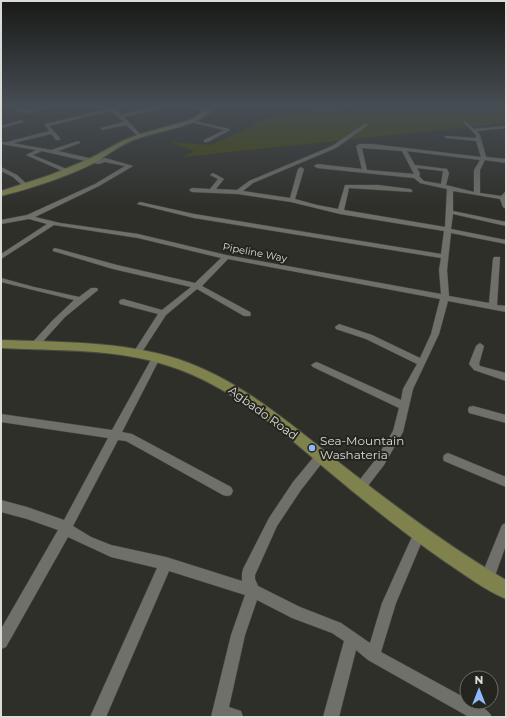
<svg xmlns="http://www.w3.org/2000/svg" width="507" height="718" viewBox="0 0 507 718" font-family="Montserrat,sans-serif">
<rect width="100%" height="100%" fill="#2e2f29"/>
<path fill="#424505" d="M506,107V123L182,157L194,151L170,142L211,145L280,112Z"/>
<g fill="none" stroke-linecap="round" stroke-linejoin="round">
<g stroke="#494a44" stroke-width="1">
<path id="minor" d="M41,107H48L26,113L15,110L17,109L26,111Z
M106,107L114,108L122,114L154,107H158V109L124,117L141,135V137H139L126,125L101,130V128L124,122L110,111L49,126L60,138V140H56L51,134L13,143L51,150L78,141L80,142V143L58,151L98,160L105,158L133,166L99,186L35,217L60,223L138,234L226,255L441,294L439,270L441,258L194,218L137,204L140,202L194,214L441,254L444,231L340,214L291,202L238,194L192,192L189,190L192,188L210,189L218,179L210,175L213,173L224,179L216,189L237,190L249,181L332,146L366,123L368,125L336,148L253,183L243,191L290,198L298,169L301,167L304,169L295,199L317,205L338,209L345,185H378L410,189L412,190V192L349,188L344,210L445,227L447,189L420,183L414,178L317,168L314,166L317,164L362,169L356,146L359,144H372L481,157L476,141L446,138L444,137L446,136L476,138V135L463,122L465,121L474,129L506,126V128L477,131L480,135L486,157L506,159V163L485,160L480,170V193L501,196L506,191V209L503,207L500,199L453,191V211L506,222V226L453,214L451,229L506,240V244L451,233L447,270L449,296L489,303L493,259L494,257H500L497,305L506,306V312L448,301L439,334L413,389L403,432L384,465L364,491L360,492L356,491L354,487L376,459L393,431L399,408L313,367L311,365L316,362L319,363L401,400L403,389L417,364L366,339L336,329L335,327L339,324L372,335L420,358L431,334L440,299L228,259L202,286L250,312L251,314L250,316H244L197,289L166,315L140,355L137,356L133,353L158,314L120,304L119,302L120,300L123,299L162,310L191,287L113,269L53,251V249L55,248L117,265L195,283L221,258L138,238L54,225L1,259V254L47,224L29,219L1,224V220L27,215L95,184L125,166L105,162L98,164L42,151L33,155L69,170V172L67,173L26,155L36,150L1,144V142H7L49,131L44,124L108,109ZM362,148L402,151L414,174L367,170ZM407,151L480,160L474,170V192L446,185L449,173L447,169L415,165ZM417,168L443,171L441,184L424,181L419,176L420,174Z
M191,107H198L212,111L210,112Z
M307,107L315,109L353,107L314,111Z
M22,120L24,122L1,128V126Z
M190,120L230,129V130L208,142H204V140L224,130L190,122Z
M1,167L17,175L28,185V187H24L13,177L1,171Z
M1,278L34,287L79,297L91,288H97L98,290L65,317L37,348H31L30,346L31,344L52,321L74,300L1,282Z
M480,343L484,346L479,364L480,366L506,373V381L474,370L469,364L476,346Z
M156,355L160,358L122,432L132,434L231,487L233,491L231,495L227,496L223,495L126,441L118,440L73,526L91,537L111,545L166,557L242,581V574L243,569L269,518L293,482L317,453L321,451L325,453L326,456L325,459L301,490L277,526L255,575V579L258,586L300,607L341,623L370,643L382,603L416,528L420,526L424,528L426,532L396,603L381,652L467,699V702C476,702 488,709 492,717H469L368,660L356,650L339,717H323L344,641L332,633L292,618L257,600L245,635L229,707L241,711L243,717H211L231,635L245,595L169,571L106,717H90L157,568L111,557L68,537L6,647L1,649V629L58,530L27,519L1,512V500L27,507L64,520L108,438L1,422V414L112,430L153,356Z
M473,406L506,415V423L469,413L468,410L469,407Z
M448,453L506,477V487L444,461L443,458L444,455Z
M506,523V545L492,584L487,586L482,584L480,579L502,525Z"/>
</g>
<g stroke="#494a44" stroke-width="2">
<path id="major" d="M210,107H217C192,131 156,129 127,143C116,148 106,156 96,162C69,176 30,189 1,196V191L50,175L89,159L122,141L137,135L190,120Z
M1,340C60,342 121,341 178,359C244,381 296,429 350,471C400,510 451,548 506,580V599C484,590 464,574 444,561C404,533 365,502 327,470C280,430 232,387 172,367C118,348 57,351 1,348Z"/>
</g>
<use href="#minor" fill="#6f7069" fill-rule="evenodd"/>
<use href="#major" fill="#7f824d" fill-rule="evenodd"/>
</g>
<linearGradient id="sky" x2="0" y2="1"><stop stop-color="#191a17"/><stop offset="0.51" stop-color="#464d54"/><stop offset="1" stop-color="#464d54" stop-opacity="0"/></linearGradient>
<rect width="507" height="208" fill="url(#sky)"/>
<circle fill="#91b8fd" stroke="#24251f" stroke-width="1.5" cx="312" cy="448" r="4"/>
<g text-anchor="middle" stroke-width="4" stroke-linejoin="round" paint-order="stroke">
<g font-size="10" fill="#dbdbd7" stroke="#24251f">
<text transform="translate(255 252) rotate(11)" y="4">Pipeline Way</text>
</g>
<g font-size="12" fill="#dbdbd7" stroke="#24251f">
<text transform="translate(263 413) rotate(36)" y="4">Agbado Road</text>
</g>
<g font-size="12" fill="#dbdbd7" stroke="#24251f" text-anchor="start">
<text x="320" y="445">Sea-Mountain<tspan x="320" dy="14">Washateria</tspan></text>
</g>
</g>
<rect width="507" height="718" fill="none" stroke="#dbdbd7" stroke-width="4"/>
<g transform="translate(479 690)"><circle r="19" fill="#24251f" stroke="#6d6e69"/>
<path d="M0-3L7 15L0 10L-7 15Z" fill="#91b8fd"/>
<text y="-6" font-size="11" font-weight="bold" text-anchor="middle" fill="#dbdbd7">N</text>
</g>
</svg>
